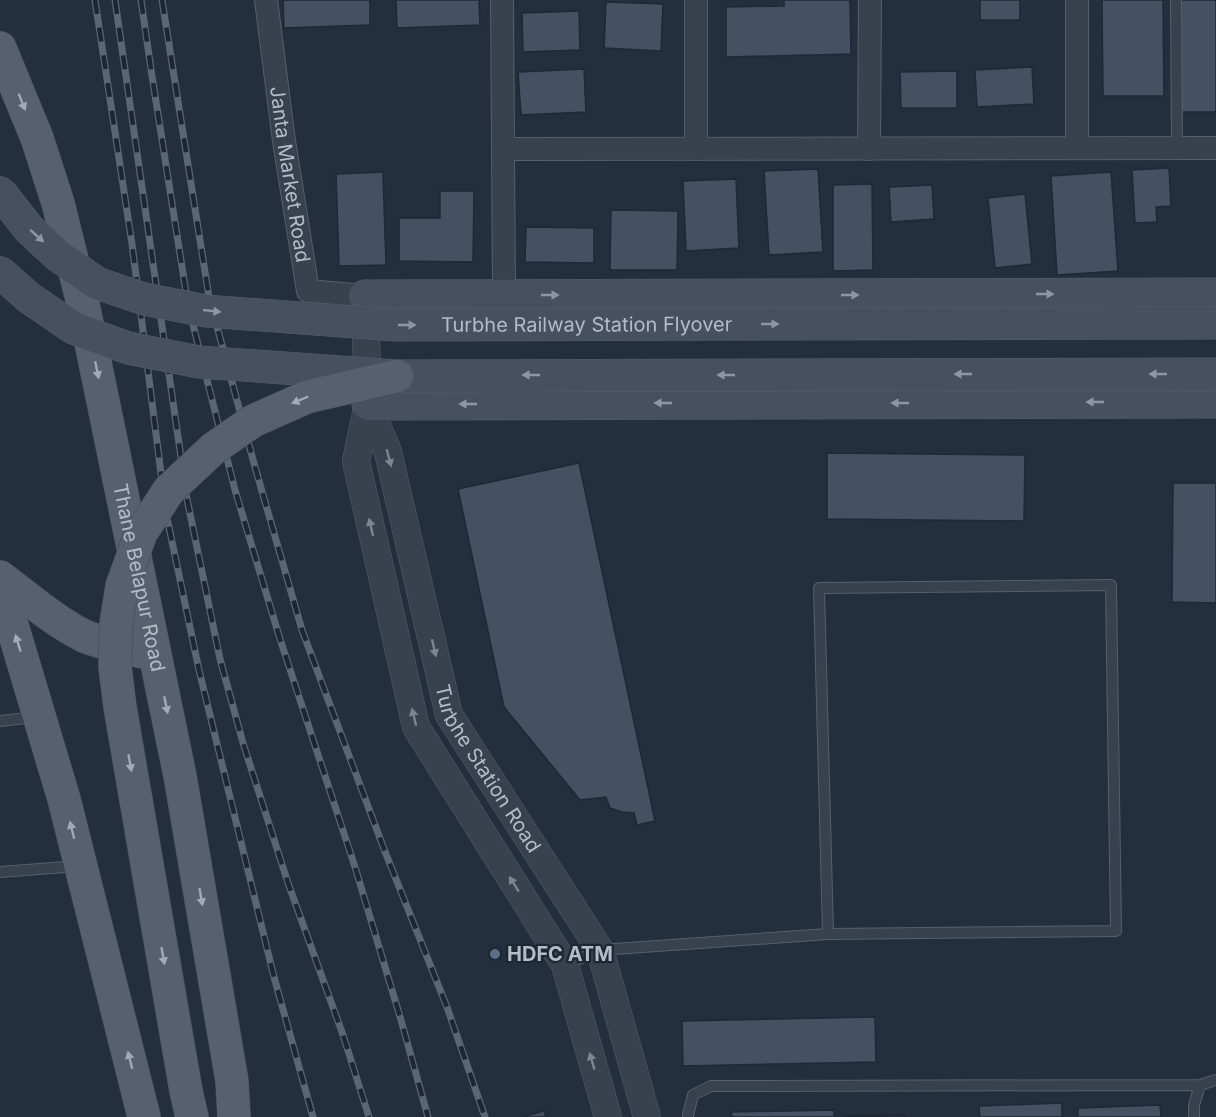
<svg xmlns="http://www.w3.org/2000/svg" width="1216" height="1117" viewBox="0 0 1216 1117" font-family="Inter,sans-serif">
<rect width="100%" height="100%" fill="#242f3e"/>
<path fill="#455162" stroke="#1f2835" stroke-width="1.5" d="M283,0H370V25L284,28Z
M396,0H479L480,25L397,28Z
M784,0H850L851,54L726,57V7L784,6Z
M980,0H1020V20H980Z
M1102,0H1163L1164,96H1103Z
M1180,0H1216V112H1180Z
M606,2L663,4L661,51L604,48Z
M579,11L580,50L523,52L522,13Z
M1032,67L1034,104L977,107L975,70Z
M584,69L586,112L521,115L518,72Z
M957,71V108H901L900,72Z
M1169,168L1171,206L1156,207L1157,222L1135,223L1132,170Z
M818,169L823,252L769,255L764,171Z
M383,172L386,265L339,266L336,174Z
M1111,172L1118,271L1057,275L1051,176Z
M736,179L739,248L686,251L683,181Z
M872,184L873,270L833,271V185Z
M932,185L934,219L891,222L889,187Z
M440,191H474L473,262L399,261V218H440Z
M1025,194L1032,264L995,268L988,198Z
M611,210L678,211L677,270H610Z
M526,227L594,228V263L525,262Z
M827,453L1025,455L1024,521L827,519Z
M579,463L655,821L637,825L634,813L622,812L610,808L606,797L580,800L504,707L458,489Z
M1173,483H1216V603L1172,602Z
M875,1017L876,1062L683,1066L682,1021Z
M1062,1103V1117H980L979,1106Z
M1160,1105L1161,1117H1078V1108Z
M834,1110V1117H732L731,1112Z
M544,1111L546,1117H522Z
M905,1115V1117H845V1116Z"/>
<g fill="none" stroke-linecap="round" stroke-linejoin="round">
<g stroke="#565f6c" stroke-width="12">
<path id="service" d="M1176,0L1177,148
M0,721L35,717
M0,872L78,866
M565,965L600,950L828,934L1116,931L1111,585L819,588L828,934
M688,1117V1115L693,1095L711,1086L1200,1085
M1194,1117V1105L1200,1085L1216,1080"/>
</g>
<g stroke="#565f6c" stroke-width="24">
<g id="minor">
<path id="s1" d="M266,0L284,141L308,291L365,296"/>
<path d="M502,0L504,295"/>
<path d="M696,0V149"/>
<path d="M1077,148V0"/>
<path d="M503,149L1216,148"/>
<path d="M869,149L870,0"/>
</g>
</g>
<g stroke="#565f6c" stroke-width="28">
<g id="tertiary">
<path d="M365,303L368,404L356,461L416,727L565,965L608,1117"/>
<path id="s2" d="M368,404L388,452L449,715L600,950L647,1117"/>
</g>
</g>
<g stroke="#565f6c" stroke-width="33">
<path id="secondary" d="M365,296L1216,294
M368,404L1216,402"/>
</g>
<g stroke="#414a57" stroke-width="34">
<g id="primary">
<path id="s3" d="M0,48L37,138L58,203L83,304L180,776L232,1081L234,1117"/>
<path d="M0,577C27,597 54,621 84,636C103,644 123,647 143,652"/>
<path d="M0,585L64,799L144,1117"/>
<path d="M186,1091L192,1117"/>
</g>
</g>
<use href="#service" stroke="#38414e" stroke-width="10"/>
<use href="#minor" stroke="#38414e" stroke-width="22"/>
<use href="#tertiary" stroke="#38414e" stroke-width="27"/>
<use href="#secondary" stroke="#465061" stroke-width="32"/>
<use href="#primary" stroke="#56606e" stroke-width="33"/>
<g stroke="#5a6575" stroke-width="7">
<path id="rail" d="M95,0L132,244L166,513L199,670L274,977L313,1117
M115,0L187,499L220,659L243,743L288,883L343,1035L369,1117
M141,0L152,76L188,305L235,490L280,639L355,867L401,1020L428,1117
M162,0L209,297L255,467L302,630L384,849L447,1007L485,1117"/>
</g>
<use href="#rail" stroke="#1d2633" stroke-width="4.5" stroke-dasharray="14" stroke-linecap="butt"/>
<g stroke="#565f6c" stroke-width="33" stroke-linecap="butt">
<g id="secondary-bridge">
<path id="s4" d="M0,192L29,229L58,256L97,283L144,299L206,311L395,325L1216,323"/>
<path d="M0,272L28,297L73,328L128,348L199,362L397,376L1216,374"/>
</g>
</g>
<g stroke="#414a57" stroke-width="34" stroke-linecap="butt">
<path id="primary-bridge" d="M186,1091L120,707L115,667L116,624L122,586L141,533L169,490L214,448L253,421L307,397L397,376"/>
</g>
<use href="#secondary-bridge" stroke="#465061" stroke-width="32"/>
<use href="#primary-bridge" stroke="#56606e" stroke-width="33"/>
</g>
<defs><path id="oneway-solid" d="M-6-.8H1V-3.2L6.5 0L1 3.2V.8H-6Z" transform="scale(1.5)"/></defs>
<g fill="#a1aab7">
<use href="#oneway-solid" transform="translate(22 102) rotate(68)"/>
<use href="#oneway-solid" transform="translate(97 370) rotate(78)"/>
<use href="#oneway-solid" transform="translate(300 400) rotate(157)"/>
<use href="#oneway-solid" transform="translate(18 643) rotate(-107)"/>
<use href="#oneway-solid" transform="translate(166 705) rotate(79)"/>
<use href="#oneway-solid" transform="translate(130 763) rotate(80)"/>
<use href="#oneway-solid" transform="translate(72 830) rotate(-104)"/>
<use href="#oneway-solid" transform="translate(201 897) rotate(80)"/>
<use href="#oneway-solid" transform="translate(163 956) rotate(80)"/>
<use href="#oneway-solid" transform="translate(130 1060) rotate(-104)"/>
</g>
<g fill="#8e96a5">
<use href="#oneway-solid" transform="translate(37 236) rotate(42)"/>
<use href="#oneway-solid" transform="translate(1045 294)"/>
<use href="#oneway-solid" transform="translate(550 295)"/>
<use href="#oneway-solid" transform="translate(850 295)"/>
<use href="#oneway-solid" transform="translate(212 311) rotate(6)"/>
<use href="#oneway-solid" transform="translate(770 324)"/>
<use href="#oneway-solid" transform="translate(407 325)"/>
<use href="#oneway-solid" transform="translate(963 374) rotate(180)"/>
<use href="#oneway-solid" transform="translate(1158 374) rotate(180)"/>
<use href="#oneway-solid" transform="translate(531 375) rotate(180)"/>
<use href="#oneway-solid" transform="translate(726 375) rotate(180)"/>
<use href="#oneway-solid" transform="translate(1095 402) rotate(180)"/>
<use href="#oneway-solid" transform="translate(663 403) rotate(180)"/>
<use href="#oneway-solid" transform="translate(900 403) rotate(180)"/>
<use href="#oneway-solid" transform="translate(468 404) rotate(180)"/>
</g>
<g fill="#7c8592">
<use href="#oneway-solid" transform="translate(389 458) rotate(75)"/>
<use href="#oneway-solid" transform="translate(371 527) rotate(-103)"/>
<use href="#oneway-solid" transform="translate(434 648) rotate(77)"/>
<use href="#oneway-solid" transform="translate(414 717) rotate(-104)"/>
<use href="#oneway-solid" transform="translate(514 884) rotate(-122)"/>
<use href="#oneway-solid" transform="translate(592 1061) rotate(-106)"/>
</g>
<circle fill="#5c6f8a" stroke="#1d2633" stroke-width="2" cx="495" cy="954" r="6"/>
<g text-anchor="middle" stroke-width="4.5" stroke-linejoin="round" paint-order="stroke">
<g font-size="20" fill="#b4bcc9" stroke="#1d2633">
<text dy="7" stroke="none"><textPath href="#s1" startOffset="176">Janta Market Road</textPath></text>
<text dy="7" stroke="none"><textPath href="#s4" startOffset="628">Turbhe Railway Station Flyover</textPath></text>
<text dy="7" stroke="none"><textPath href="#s3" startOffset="549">Thane Belapur Road</textPath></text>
<text dy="7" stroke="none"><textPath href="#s2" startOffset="387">Turbhe Station Road</textPath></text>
</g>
<g font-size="20" font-weight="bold" fill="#b4bcc9" stroke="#1d2633" text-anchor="start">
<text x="507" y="961">HDFC ATM</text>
</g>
</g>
</svg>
